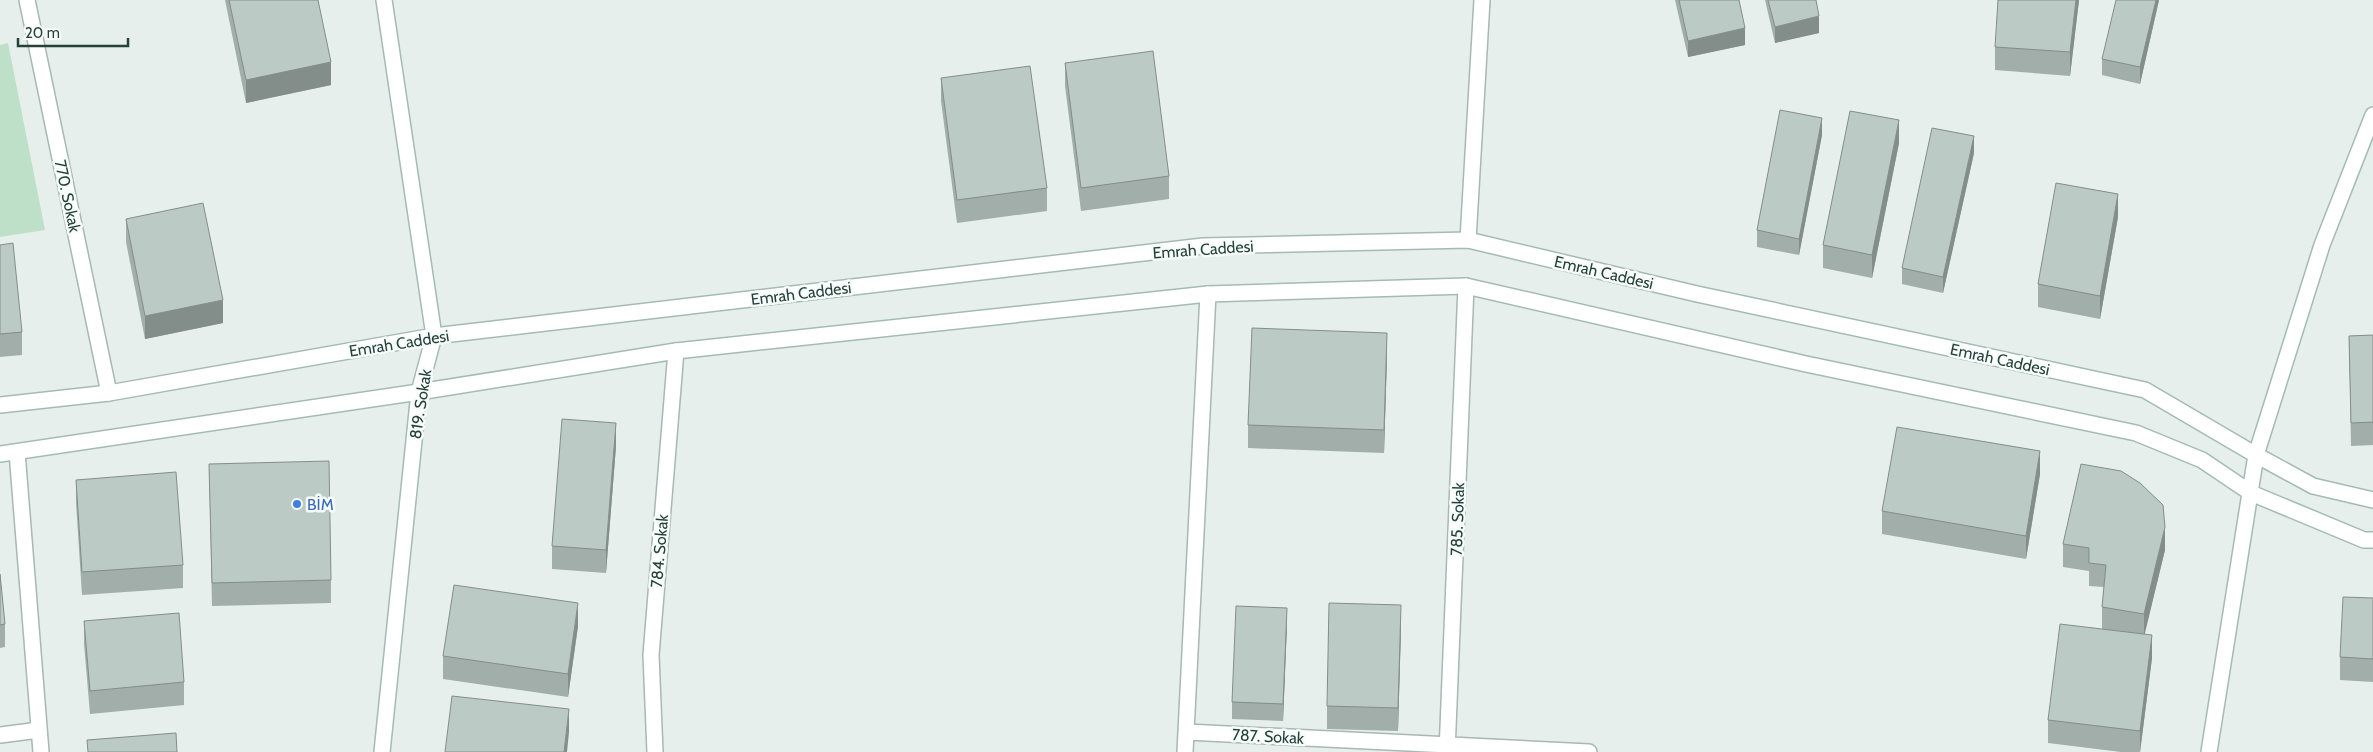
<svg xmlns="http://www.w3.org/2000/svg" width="2373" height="752" viewBox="0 0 2373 752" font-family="Cabin,sans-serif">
<rect width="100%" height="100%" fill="#e6efeb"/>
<path fill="#bfe0c8" d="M8,43L45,230L0,237V45Z"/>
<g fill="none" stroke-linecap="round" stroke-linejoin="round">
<g stroke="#a8b8b2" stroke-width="18">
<path id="street" d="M27,0L109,393
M1468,240L1482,0
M17,452L41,752
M1187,732L1589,752
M0,735L39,730
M655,752L651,655L676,351
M1185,752L1208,294
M1447,752L1466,286"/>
</g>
<g stroke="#a4bbb3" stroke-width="18">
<path id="secondary" d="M0,405L109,393L434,336L1203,246L1468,240L1697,294L2145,390L2256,455L2313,486L2373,500
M0,454L419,392L676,351L1208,294L1466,286L1806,364L2136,433L2202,460L2251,493L2364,540H2373
M382,752L419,392L434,336L384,0
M2209,752L2256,455L2322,245L2373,115"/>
</g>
<use href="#street" stroke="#fff" stroke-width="15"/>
<use href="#secondary" stroke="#fff" stroke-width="15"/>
</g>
<path fill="#a1aea9" d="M225,0H318L331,85L246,103Z
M1675,0H1739L1745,45L1688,57Z
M1765,0H1816L1819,33L1775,43Z
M2079,0L2070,76L1995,70V47Z
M2159,0L2140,84L2102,75V59Z
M1065,63L1169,176V199L1081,211L1065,86Z
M941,78L1047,188V211L957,223L941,101Z
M1822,135L1799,255L1757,247V230Z
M1899,143L1872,278L1823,268V245Z
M1974,153L1943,293L1902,284V268Z
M2118,217L2100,319L2038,307V284Z
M126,219L223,323L145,339L126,242Z
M0,245L22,332V355L0,357Z
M2373,335V445L2351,446L2349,336Z
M1387,356L1384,453L1248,448V425Z
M616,446L606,573L552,569V546Z
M209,464L331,580V603L212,606Z
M2040,474L2026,559L1882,534V511Z
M76,480L183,565V588L82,595L76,503Z
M2063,544L2165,550L2144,635L2152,658L2140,752H2121L2048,743V720L2102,629V607L2104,587L2089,586V571L2063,567Z
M0,574L5,624V647L0,648Z
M2373,598V682L2340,680V657Z
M84,621L184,682V705L90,714L84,644Z
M1287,624L1283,721L1232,719V702Z
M578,626L568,697L443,679V656Z
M1401,628L1398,731L1327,729V706Z"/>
<path fill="#838d89" d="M2076,0H2079L2070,76V52Z
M2156,0H2159L2140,84V67Z
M1819,16V33L1775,43V27Z
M1745,28V45L1688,57V41Z
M331,62V85L246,103V80Z
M1822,118V135L1799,255V239Z
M1899,120V143L1872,278V255Z
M1974,136V153L1943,293V277Z
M2118,194V217L2100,319V296Z
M223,300V323L145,339V316Z
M1387,333V356L1384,453V430Z
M616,423V446L606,573V550Z
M2040,451V474L2026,559V536Z
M2165,527V550L2144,637V614Z
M578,603V626L568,697V674Z
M1401,605V628L1398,731V708Z
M1287,608V624L1283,721V704Z
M2152,635V658L2140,752V731Z
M569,709V732L567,752H564Z"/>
<path fill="#bbcac4" stroke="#838d89" d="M229,0H318L331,62L246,80Z
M1679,0H1739L1745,28L1688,41Z
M1768,0H1816L1819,16L1775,27Z
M1998,0H2076L2070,52L1995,47Z
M2116,0H2156L2140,67L2102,59Z
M1153,51L1169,176L1081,188L1065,63Z
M1030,66L1047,188L957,200L941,78Z
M1780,110L1822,118L1799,239L1757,230Z
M1850,111L1899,120L1872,255L1823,245Z
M1932,128L1974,136L1943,277L1902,268Z
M2056,183L2118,194L2100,296L2038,284Z
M203,203L223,300L145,316L126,219Z
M13,243L22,332L0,334V245Z
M1252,328L1387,333L1384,430L1248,425Z
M2373,335V422L2351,423L2349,336Z
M562,419L616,423L606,550L552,546Z
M1897,427L2040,451L2026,536L1882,511Z
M329,461L331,580L212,583L209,464Z
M2081,464L2121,471L2140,483L2163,505L2165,527L2144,614L2102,607L2106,565L2089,563V548L2063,544Z
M176,472L183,565L82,572L76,480Z
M0,574L5,624L0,625Z
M454,585L578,603L568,674L443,656Z
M2343,597L2373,598V659L2340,657Z
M1329,603L1401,605L1398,708L1327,706Z
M1236,606L1287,608L1283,704L1232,702Z
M179,613L184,682L90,691L84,621Z
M2060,624L2152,635L2140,731L2048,720Z
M452,696L569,709L564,752H445Z
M176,733L177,752H88L87,740Z"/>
<circle fill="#3f7fe0" stroke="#f7fbf9" stroke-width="2" cx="297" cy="504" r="5"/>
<g text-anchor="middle" stroke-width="5" stroke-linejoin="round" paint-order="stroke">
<g font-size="16" fill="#24423a" stroke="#f7fbf9">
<text transform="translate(68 196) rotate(78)" y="6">770. Sokak</text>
<text transform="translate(1203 249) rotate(-4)" y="6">Emrah Caddesi</text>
<text transform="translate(1604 272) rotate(13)" y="6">Emrah Caddesi</text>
<text transform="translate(801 293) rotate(-7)" y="6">Emrah Caddesi</text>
<text transform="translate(399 343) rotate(-9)" y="6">Emrah Caddesi</text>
<text transform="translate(2000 359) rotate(12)" y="6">Emrah Caddesi</text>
<text transform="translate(420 404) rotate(-81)" y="6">819. Sokak</text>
<text transform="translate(1457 519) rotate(-88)" y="6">785. Sokak</text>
<text transform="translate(659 551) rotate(-85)" y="6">784. Sokak</text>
<text transform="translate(1268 736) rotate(3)" y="6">787. Sokak</text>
</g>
<g font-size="16" fill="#366cbe" stroke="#f7fbf9" text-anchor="start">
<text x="307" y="510">BİM</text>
</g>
</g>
<path d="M18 38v8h110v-8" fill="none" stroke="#24423a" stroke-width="2.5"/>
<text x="25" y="38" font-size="15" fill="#24423a" stroke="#f7fbf9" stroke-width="4" paint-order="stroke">20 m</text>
</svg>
